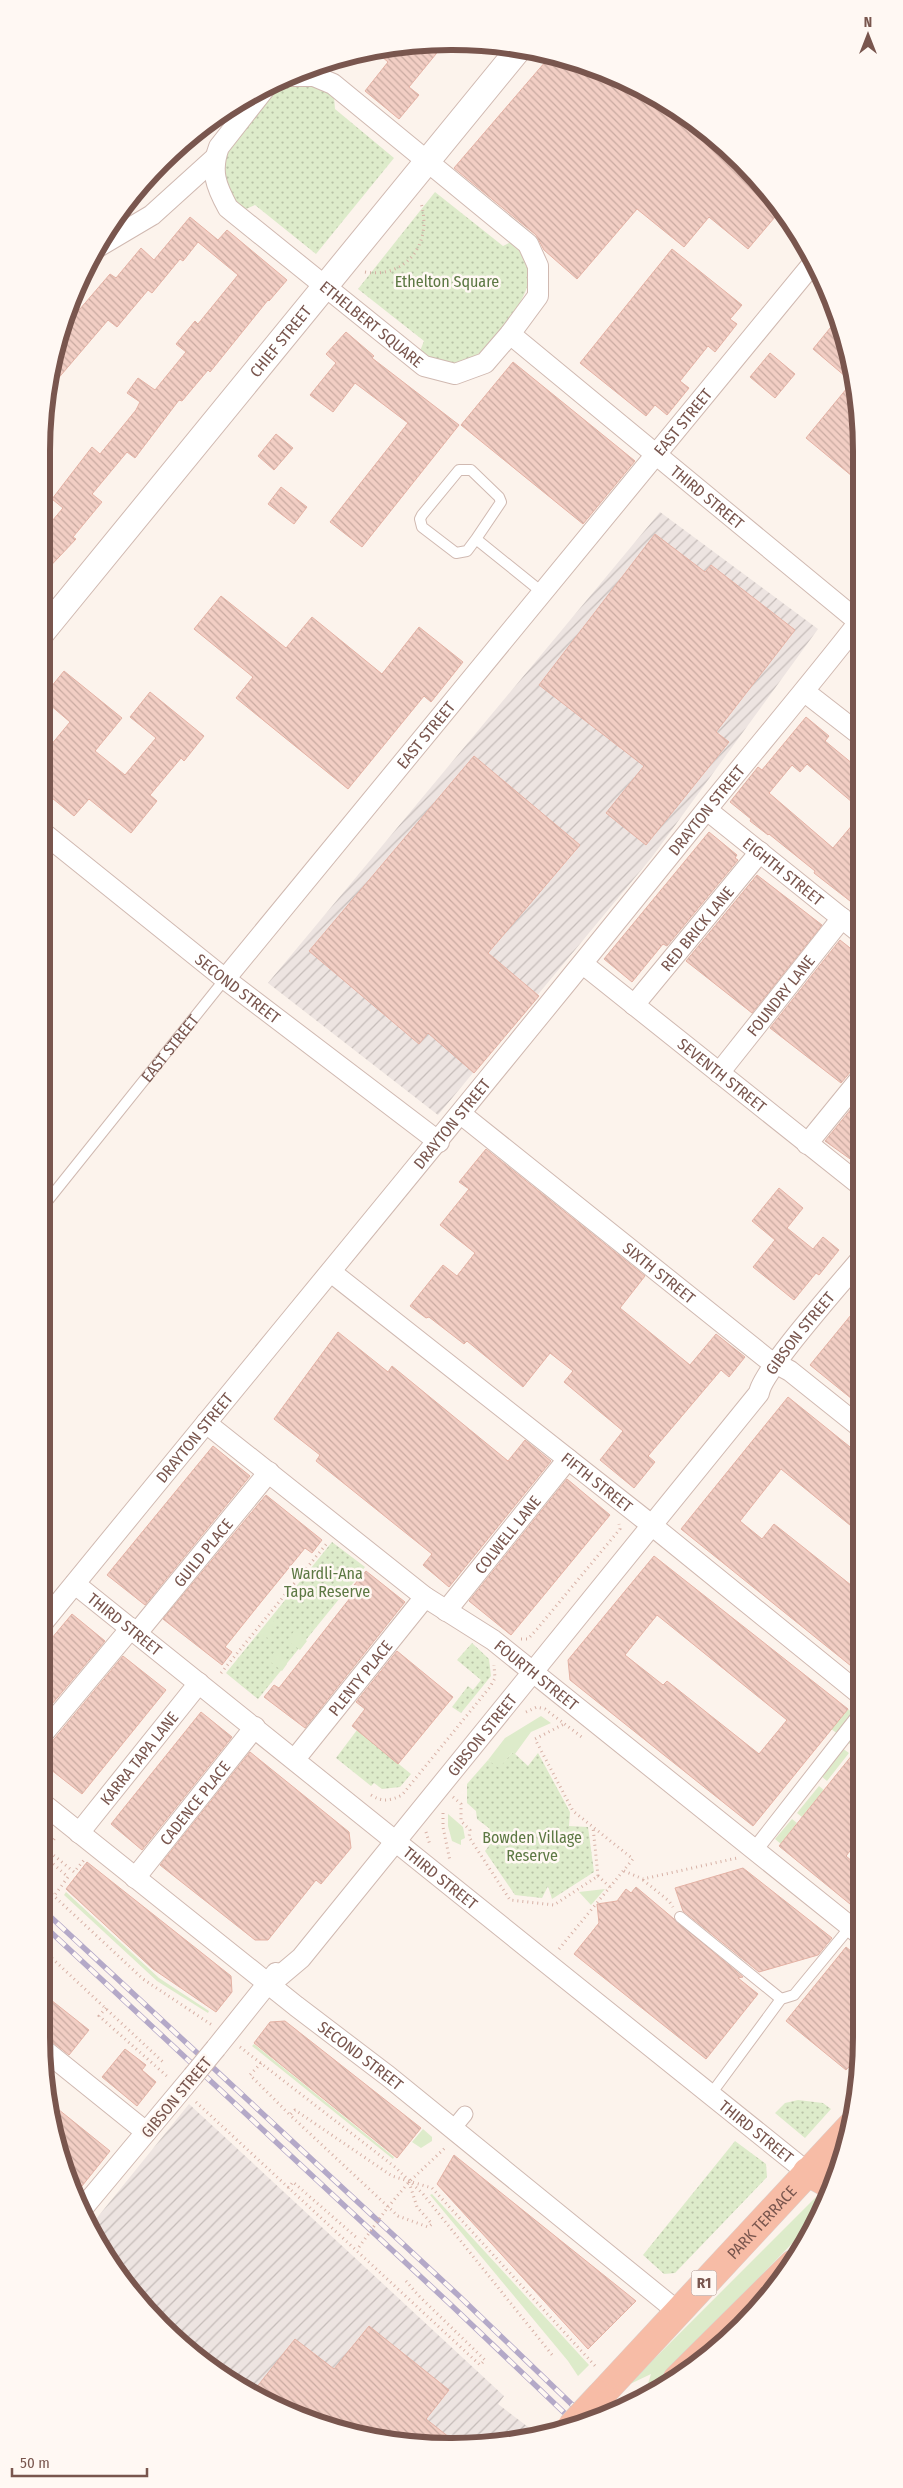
<svg xmlns="http://www.w3.org/2000/svg" width="903" height="2488" viewBox="0 0 903 2488" font-family="'Fira Sans Condensed',sans-serif">
<defs>
<pattern id="industrial-furrows" width="10" height="10" patternUnits="userSpaceOnUse" patternTransform="scale(1.25)"><rect width="10" height="10" fill="#ede4e1"/><path d="M-1 1l2-2M0 10L10 0M9 11l2-2" fill="none" stroke="#c5bcb9"/></pattern>
<pattern id="grass-dots" width="8" height="8" patternUnits="userSpaceOnUse" patternTransform="scale(1.25)"><rect width="8" height="8" fill="#ddebca"/><path d="M2 2h.1M6 6h.1" fill="none" stroke="#b8c1a6" stroke-width="1.8" stroke-linecap="round"/></pattern>
<pattern id="building-back-hatch" width="6" height="6" patternUnits="userSpaceOnUse" patternTransform="scale(1.25)"><rect width="6" height="6" fill="#f2cec4"/><path d="M-1 5l2 2M0 0l6 6M5-1l2 2" fill="none" stroke="#c9aaa1"/></pattern>
</defs>
<rect width="100%" height="100%" fill="#fcf3ec"/>
<path fill="url(#industrial-furrows)" d="M660,512L818,629L652,857L438,1115L268,983Z
M189,2104L504,2396L498,2404L532,2430L524,2438L479,2446L398,2443L270,2404L202,2362L143,2307L92,2224Z"/>
<path fill="url(#grass-dots)" d="M298,83L318,85L334,97L335,109L394,158L316,254L255,205L246,209L233,200L224,178L223,166L228,148L270,96L283,86Z
M435,192L503,246L511,242C519,249 528,257 530,269C533,296 490,351 467,361C449,368 434,360 420,351L424,341L358,289Z
M332,1542L365,1567L258,1699L226,1673Z
M472,1643L489,1659L491,1676L461,1713L452,1707L468,1686L473,1690L481,1680L457,1660Z
M357,1730L411,1774L400,1787L382,1789L374,1783L371,1786L336,1758Z
M513,1752L528,1766L538,1753L570,1812L569,1826L588,1827L594,1872L552,1899L548,1886L542,1898L515,1895L485,1851L491,1843L486,1837L490,1829L477,1819L476,1811L467,1803V1784L488,1760L499,1767Z
M798,2100L823,2103L831,2109L805,2138L775,2113L785,2103Z
M735,2141L766,2164L767,2177L675,2273L664,2274L643,2255Z"/>
<path fill="#ddebca" d="M357,1566L363,1571L345,1593L333,1584L344,1570L350,1574Z
M271,1619L275,1623L267,1632L275,1638L270,1643L267,1640L268,1638L259,1634Z
M295,1630L307,1641L300,1650L287,1640Z
M275,1651L286,1661L287,1664L282,1671L268,1660Z
M848,1709L854,1714L838,1734L831,1729Z
M541,1716L551,1723L531,1732L515,1754L512,1753L499,1768L488,1760L505,1738Z
M861,1724V1738L854,1747L847,1742Z
M842,1748L849,1753L827,1781L820,1775Z
M819,1786L824,1790L802,1817L797,1813Z
M448,1814L463,1827L465,1838L461,1840V1845L452,1841L448,1826Z
M792,1819L797,1823L781,1844L775,1839Z
M605,1889L591,1905L579,1892Z
M66,1892L159,1978L209,2011L208,2013L157,1981L64,1895Z
M254,2044L394,2157L393,2159L252,2046Z
M423,2129L432,2137V2141L421,2148L412,2142Z
M822,2191L825,2192L811,2224L649,2391L645,2393L651,2374L628,2385Z
M432,2194L589,2365L578,2376L568,2361L430,2195Z"/>
<path fill="url(#building-back-hatch)" stroke="#e4b2a5" fill-rule="evenodd" d="M445,43L409,87L419,95L399,119L365,91L388,62L374,50L398,45Z
M552,54L656,96L760,181L780,211L748,249L709,217L684,247L637,209L577,279L544,250L536,235L454,168Z
M190,217L218,240L227,230L287,280L269,301L268,300L210,372L208,370L182,401L179,400L135,458L127,452L92,494L102,502L73,537L76,539L41,576V534L63,508L52,499L92,447L100,454L136,410L140,402L127,393L138,378L155,390L186,352L176,344L195,321L198,324L238,275L198,242L183,261L180,259L152,293L148,290L117,327L108,320L50,388L55,346L61,331L110,274L116,278L141,248L154,260Z
M672,249L742,305L730,319L737,324L715,352L708,346L680,381L689,388L667,415L655,405L646,416L580,363Z
M835,322L858,398V481L806,438L852,382L813,349Z
M346,332L374,356L372,358L459,425L362,547L330,522L408,423L355,383L333,412L310,395L336,363L326,354Z
M770,353L795,374L775,398L750,377Z
M513,362L635,461L583,524L461,425Z
M276,434L293,448L274,470L258,456Z
M281,487L307,507L294,524L268,504Z
M655,534L705,572L711,565L795,630L716,732L729,742L646,845L606,813L644,766L539,685Z
M221,596L286,648L312,617L382,674L419,627L463,662L431,702L424,696L348,789L236,698L253,677L194,629Z
M64,671L122,718L95,751L125,775L156,738L130,717L150,692L204,736L184,761L181,758L150,795L157,801L131,833L89,799L74,816L41,789V757L70,722L42,698Z
M806,717L829,736L825,741L859,769V808L807,764L800,772L792,765L769,793L833,848L859,817V908L814,873L815,871L769,834L768,835L750,821L751,819L730,802L758,767L762,770Z
M474,756L580,845L488,953L539,996L474,1073L428,1033L419,1044L309,951Z
M709,832L737,855L735,858L738,860L667,946L663,944L632,982L604,959Z
M757,875L822,925L752,1013L686,961Z
M840,940L859,955L860,1067L851,1071L841,1083L770,1028Z
M860,1098V1166L825,1141Z
M486,1149L645,1276L620,1308L690,1365L716,1334L745,1357L729,1377L721,1370L648,1456L655,1462L634,1488L600,1460L623,1431L564,1382L573,1371L550,1353L523,1387L467,1341L464,1344L429,1317L426,1318L410,1306L443,1265L457,1276L475,1253L440,1225L469,1189L459,1182Z
M779,1188L803,1208L787,1228L813,1249L823,1237L839,1250L819,1275L816,1273L794,1300L753,1267L775,1240L752,1221Z
M860,1304V1389L852,1399L810,1365Z
M338,1332L388,1372L392,1366L508,1461L525,1440L551,1461L449,1587L423,1565L432,1554L316,1461L320,1455L274,1419Z
M788,1397L860,1455L861,1534L781,1469L740,1521L762,1539L774,1524L861,1593V1674L681,1529Z
M213,1446L250,1476L145,1605L107,1575Z
M567,1479L610,1515L511,1635L469,1601Z
M266,1495L322,1540L312,1553L305,1548L261,1602L225,1647L232,1652L222,1665L163,1619Z
M654,1556L848,1709L753,1826L570,1680L568,1660ZM657,1615L787,1720L759,1754L667,1681L663,1685L625,1655Z
M366,1571L405,1602L305,1728L264,1697L274,1685L279,1688L358,1588L354,1585Z
M72,1614L105,1641L41,1717V1651Z
M397,1651L453,1697L398,1764L352,1726L365,1709L356,1702Z
M123,1656L166,1690L82,1794L41,1762V1748L50,1744Z
M201,1712L232,1737L142,1850L111,1824Z
M861,1744V1837L846,1856L861,1869V1913L779,1846Z
M250,1752L349,1832L351,1848L321,1884L316,1880L268,1940H255L160,1865Z
M87,1862L231,1976L232,1992L216,2012L153,1969L66,1889Z
M743,1868L832,1938L818,1955L759,1972L683,1911L675,1888Z
M636,1887L743,1977L738,1978L758,1994L706,2059L574,1954L599,1923L597,1904L617,1901L626,1889L631,1893Z
M846,1947L862,1960V2036L859,2056L846,2070L786,2021Z
M41,1992L89,2030L69,2055L50,2040L41,2036Z
M285,2021L421,2128L397,2158L254,2043L270,2022Z
M125,2049L146,2065L142,2070L156,2082L137,2106L102,2077Z
M48,2101L110,2151L74,2196L49,2116Z
M454,2155L636,2301L588,2349L437,2184Z
M369,2326L449,2390L426,2419L459,2445L398,2443L270,2404L252,2393L295,2339L334,2369Z"/>
<g fill="none" stroke-linecap="round" stroke-linejoin="round">
<g stroke="#d0b9b1" stroke-width="12">
<g id="service">
<path d="M476,539L501,502L499,497L471,470H459L422,515L420,519L422,527L456,553L467,551L476,539L543,593"/>
<path id="s1" d="M41,1209L225,979"/>
<path d="M680,1917L781,1999"/>
<path d="M711,2094L781,1999L794,1995L850,1927"/>
</g>
</g>
<g stroke="#d0b9b1" stroke-width="17">
<path id="pedestrian" d="M754,1851L861,1714
M456,2125L465,2114"/>
</g>
<g stroke="#d0b9b1" stroke-width="22">
<g id="minor">
<path id="s2" d="M266,87L219,147C210,171 216,186 228,208L424,366L455,374L485,363L510,334L538,296V266L528,244L333,84L314,76H292"/>
<path d="M98,247L152,215L215,158"/>
<path id="s3" d="M510,334L859,622"/>
<path d="M805,692L859,734"/>
<path id="s4" d="M707,810L859,932"/>
<path id="s5" d="M41,831L225,979L439,1142"/>
<path id="s6" d="M583,964L860,1185"/>
<path id="s7" d="M225,979L814,262"/>
<path id="s8" d="M634,1005L760,852"/>
<path id="s9" d="M719,1073L842,918"/>
<path id="s10" d="M461,1114L766,1358L790,1371L860,1427"/>
<path d="M807,1144L860,1079"/>
<path id="s11" d="M331,1272L644,1519L861,1695"/>
<path id="s12" d="M206,1423L425,1597L493,1640L862,1936"/>
<path id="s13" d="M75,1584L807,2172"/>
<path id="s14" d="M446,1611L568,1459"/>
<path id="s15" d="M41,1625C260,1356 482,1089 699,819C752,753 807,689 859,622"/>
<path id="s16" d="M137,1633L269,1472"/>
<path d="M41,1736L131,1628"/>
<path id="s17" d="M295,1759L425,1597"/>
<path id="s18" d="M41,1802L296,2006L388,2076L677,2311"/>
<path id="s19" d="M79,1833L199,1683"/>
<path id="s20" d="M135,1878L255,1727"/>
<path id="s21" d="M269,1985L301,1958L759,1393C762,1371 842,1282 860,1260"/>
<path d="M216,2048L276,1973"/>
<path d="M43,2049L146,2132"/>
<path d="M82,2209L193,2076"/>
</g>
</g>
<g stroke="#d0b9b1" stroke-width="27">
<g id="tertiary">
<path id="s22" d="M41,634L519,49"/>
</g>
</g>
<g stroke="#d9d0cd" stroke-width="29">
<g id="trunk">
<path d="M807,2172L829,2184"/>
<path d="M677,2379L793,2264"/>
<path id="s23" d="M601,2395L850,2127"/>
</g>
</g>
<path stroke="#d7b1a6" stroke-width="3" stroke-dasharray="1 4" stroke-linecap="butt" d="M365,272C407,279 433,242 421,203
M521,1639H528L537,1629L620,1529L619,1524
M221,1673L328,1542
M526,1712L537,1707L545,1709L583,1738
M371,1795C382,1802 390,1801 402,1795L490,1687L495,1678L494,1665
M453,1797L461,1804V1821L470,1830L469,1837L510,1900L554,1905L598,1876L593,1827
M443,1813V1827L450,1861
M426,1832L430,1845
M46,1849L74,1872L84,1860
M42,1854L68,1877L54,1896
M41,1855L56,1837
M624,1871L643,1879L737,1858
M598,1876L610,1887
M643,1880L669,1901L673,1907
M41,1884L143,1979L212,2025
M41,1948L163,2062
M559,1949L633,1859L573,1811L535,1739L564,1724
M106,2008L99,2016L169,2078
M240,2047L395,2167L423,2194L553,2356
M261,2063L250,2075L290,2115
M196,2102L480,2365L485,2360L418,2295L406,2281
M409,2182L417,2207L432,2224L428,2227L398,2216L290,2115L295,2110L392,2176L432,2188L597,2368
M288,2188L293,2182L357,2238
M388,2207L409,2182L447,2146"/>
<use href="#service" stroke="#fff" stroke-width="10"/>
<use href="#pedestrian" stroke="#fff" stroke-width="15"/>
<use href="#minor" stroke="#fff" stroke-width="20"/>
<use href="#tertiary" stroke="#fff" stroke-width="25"/>
<use href="#trunk" stroke="#f7bca6" stroke-width="28"/>
<g stroke="#b4a9c8" stroke-width="5.5">
<path id="rail" d="M41,1908L458,2295L587,2419
M41,1923L450,2304L576,2424"/>
</g>
<use href="#rail" stroke="#fff8f3" stroke-width="4" stroke-dasharray="11" stroke-linecap="butt"/>
<g stroke="#d0b9b1" stroke-width="22" stroke-linecap="butt">
<path id="minor-bridge" d="M193,2076L216,2048"/>
</g>
<g stroke="#d9d0cd" stroke-width="29" stroke-linecap="butt">
<path id="trunk-bridge" d="M571,2427L601,2395"/>
</g>
<path stroke="#d7b1a6" stroke-width="3" stroke-dasharray="1 4" stroke-linecap="butt" d="M359,2247L388,2207"/>
<use href="#minor-bridge" stroke="#fff" stroke-width="20"/>
<use href="#trunk-bridge" stroke="#f7bca6" stroke-width="28"/>
</g>
<g text-anchor="middle" stroke-width="5" stroke-linejoin="round" paint-order="stroke">
<rect fill="#fff8f3" stroke="#a18780" stroke-width="1" x="691.5" y="2270.5" width="25" height="25" rx="4"/>
<g font-size="15" font-weight="bold" fill="#79564e">
<text x="704" y="2288">R1</text>
</g>
<g font-size="16" fill="#5c7843" stroke="#fff8f3">
<text x="447" y="287">Ethelton Square</text>
<text x="327" y="1579">Wardli-Ana<tspan x="327" dy="18">Tapa Reserve</tspan></text>
<text x="532" y="1843">Bowden Village<tspan x="532" dy="18">Reserve</tspan></text>
</g>
<g font-size="16" fill="#79564e" stroke="#fff8f3">
<text dy="6" stroke="none"><textPath href="#s2" startOffset="325">ETHELBERT SQUARE</textPath></text>
<text dy="6" stroke="none"><textPath href="#s22" startOffset="378">CHIEF STREET</textPath></text>
<text dy="6" stroke="none"><textPath href="#s7" startOffset="721">EAST STREET</textPath></text>
<text dy="6" stroke="none"><textPath href="#s3" startOffset="256">THIRD STREET</textPath></text>
<text dy="6" stroke="none"><textPath href="#s7" startOffset="316">EAST STREET</textPath></text>
<text dy="6" stroke="none"><textPath href="#s15" startOffset="1052">DRAYTON STREET</textPath></text>
<text dy="6" stroke="none"><textPath href="#s4" startOffset="98">EIGHTH STREET</textPath></text>
<text dy="6" stroke="none"><textPath href="#s8" startOffset="99">RED BRICK LANE</textPath></text>
<text dy="6" stroke="none"><textPath href="#s5" startOffset="252">SECOND STREET</textPath></text>
<text dy="6" stroke="none"><textPath href="#s9" startOffset="99">FOUNDRY LANE</textPath></text>
<text dy="6" stroke="none"><textPath href="#s1" startOffset="206">EAST STREET</textPath></text>
<text dy="6" stroke="none"><textPath href="#s6" startOffset="178">SEVENTH STREET</textPath></text>
<text dy="6" stroke="none"><textPath href="#s15" startOffset="648">DRAYTON STREET</textPath></text>
<text dy="6" stroke="none"><textPath href="#s10" startOffset="254">SIXTH STREET</textPath></text>
<text dy="6" stroke="none"><textPath href="#s21" startOffset="842">GIBSON STREET</textPath></text>
<text dy="6" stroke="none"><textPath href="#s15" startOffset="242">DRAYTON STREET</textPath></text>
<text dy="6" stroke="none"><textPath href="#s11" startOffset="339">FIFTH STREET</textPath></text>
<text dy="6" stroke="none"><textPath href="#s14" startOffset="98">COLWELL LANE</textPath></text>
<text dy="6" stroke="none"><textPath href="#s16" startOffset="104">GUILD PLACE</textPath></text>
<text dy="6" stroke="none"><textPath href="#s13" startOffset="64">THIRD STREET</textPath></text>
<text dy="6" stroke="none"><textPath href="#s12" startOffset="416">FOURTH STREET</textPath></text>
<text dy="6" stroke="none"><textPath href="#s17" startOffset="104">PLENTY PLACE</textPath></text>
<text dy="6" stroke="none"><textPath href="#s21" startOffset="329">GIBSON STREET</textPath></text>
<text dy="6" stroke="none"><textPath href="#s19" startOffset="96">KARRA TAPA LANE</textPath></text>
<text dy="6" stroke="none"><textPath href="#s20" startOffset="96">CADENCE PLACE</textPath></text>
<text dy="6" stroke="none"><textPath href="#s13" startOffset="469">THIRD STREET</textPath></text>
<text dy="6" stroke="none"><textPath href="#s18" startOffset="408">SECOND STREET</textPath></text>
<text transform="translate(176 2097) rotate(-50)" y="6">GIBSON STREET</text>
<text dy="6" stroke="none"><textPath href="#s13" startOffset="874">THIRD STREET</textPath></text>
<text dy="6" stroke="none"><textPath href="#s23" startOffset="236">PARK TERRACE</textPath></text>
</g>
</g>
<path d="M0 0H903V2488H0ZM451 50H452A401 401 0 0 1 853 451V2037A401 401 0 0 1 452 2438H451A401 401 0 0 1 50 2037V451A401 401 0 0 1 451 50Z" fill="#fff8f3" fill-rule="evenodd"/>
<path fill="none" stroke="#79564e" stroke-width="6" d="M451 50H452A401 401 0 0 1 853 451V2037A401 401 0 0 1 452 2438H451A401 401 0 0 1 50 2037V451A401 401 0 0 1 451 50Z"/>
<g transform="translate(868 35)" stroke="#fff8f3" stroke-width="4" paint-order="stroke">
<path d="M0-4L9 19L0 12L-9 19Z" fill="#79564e"/>
<text y="-8" font-size="14" font-weight="bold" text-anchor="middle" fill="#79564e">N</text>
</g>
<path d="M12 2468v8h135v-8" fill="none" stroke="#79564e" stroke-width="2.5"/>
<text x="20" y="2468" font-size="15" fill="#79564e" stroke="#fff8f3" stroke-width="4" paint-order="stroke">50 m</text>
</svg>
